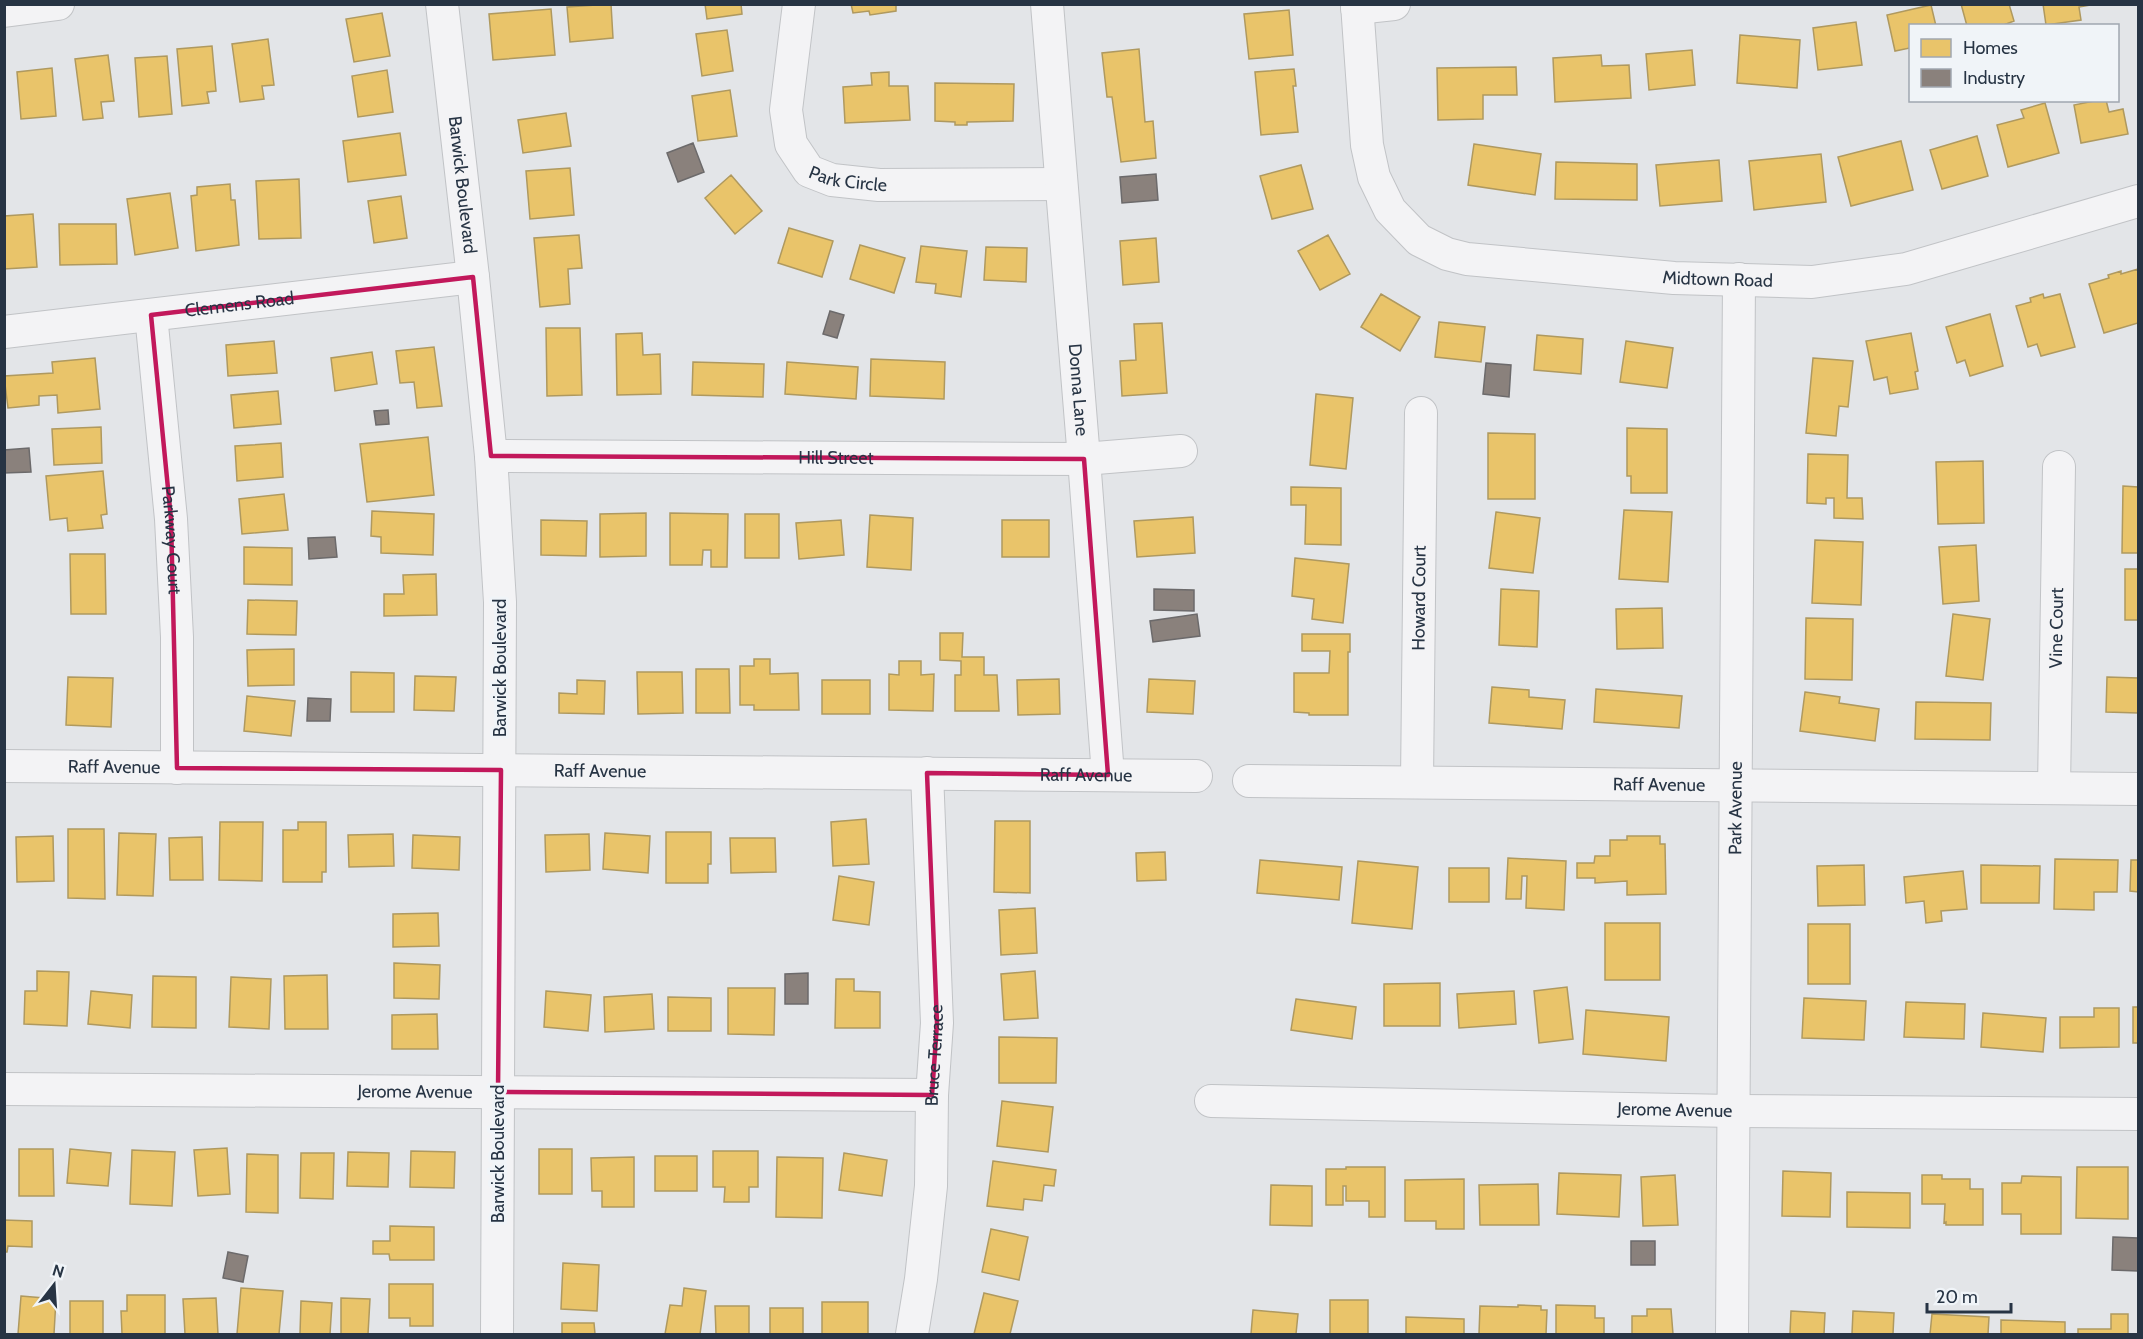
<svg xmlns="http://www.w3.org/2000/svg" width="2143" height="1339" viewBox="0 0 2143 1339" font-family="Cabin,sans-serif">
<rect width="100%" height="100%" fill="#e3e5e8"/>
<path fill="#e9c46a" stroke="#af995f" stroke-width="1.5" d="M611,4L613,38L570,42L567,7Z
M705,4H741L742,14L707,19Z
M851,4H896V11L870,15L869,11L853,13Z
M1961,4H2009L2014,21L2001,26H1967Z
M2043,4H2096L2079,7L2081,20L2046,25Z
M1931,5L1936,26H1910V48L1895,51L1887,15Z
M551,9L555,55L493,60L489,14Z
M1289,10L1293,55L1249,59L1244,14Z
M382,13L390,56L354,62L346,19Z
M1856,22L1862,65L1818,70L1813,28Z
M727,30L733,71L702,76L696,34Z
M1740,35L1800,40L1797,88L1737,83Z
M268,39L274,85L262,86L264,99L240,102L232,44Z
M212,46L216,91L207,92L209,103L182,106L177,49Z
M1139,49L1145,122L1153,121L1156,158L1121,162L1112,97H1107L1102,53Z
M1692,50L1695,85L1649,90L1646,54Z
M108,55L114,101L101,102L103,118L83,120L75,59Z
M1601,55L1602,66L1629,65L1631,98L1555,102L1553,58Z
M167,56L172,114L139,117L135,58Z
M1516,67L1517,95H1483V119L1438,120L1437,68Z
M52,68L56,116L21,119L17,72Z
M1294,69L1296,86H1293L1298,132L1261,135L1255,72Z
M387,70L393,112L358,117L352,76Z
M889,72V86H908L910,120L845,123L843,87L872,85L871,73Z
M935,83L1014,84L1013,121L967,122V125H955V122L935,121Z
M730,90L737,136L698,141L692,96Z
M2099,100H2106L2109,112L2123,109L2128,134L2081,143L2074,105Z
M2045,103L2059,153L2008,167L1997,125L2024,118L2021,110Z
M566,113L571,146L523,153L518,120Z
M400,133L406,175L348,182L343,141Z
M1977,136L1988,176L1942,189L1930,150Z
M1901,141L1913,190L1851,206L1838,157Z
M1474,144L1541,154L1535,195L1468,185Z
M1821,154L1826,202L1754,210L1749,161Z
M1719,160L1722,201L1660,206L1656,165Z
M1556,162L1637,164V200L1555,199Z
M1301,165L1313,209L1272,219L1260,176Z
M570,168L574,215L530,219L526,171Z
M731,175L762,211L735,234L705,198Z
M299,179L301,238L259,239L256,181Z
M230,184L231,200H235L239,245L196,251L191,196L197,195V187Z
M170,193L178,248L135,255L127,199Z
M401,196L407,238L374,243L368,201Z
M33,214L37,267L4,269V216Z
M59,224H116L117,264L60,265Z
M789,228L833,241L822,277L778,263Z
M579,235L582,268L568,269L570,304L540,307L534,238Z
M1328,235L1350,274L1320,290L1298,251Z
M1156,238L1159,282L1123,285L1120,241Z
M860,245L905,258L894,293L850,279Z
M921,246L967,251L961,297L935,293L936,284L916,282Z
M986,247L1027,248L1026,282L984,280Z
M2138,269V323L2104,333L2089,284L2109,278L2108,275L2121,271V274Z
M1381,294L1420,317L1400,351L1361,327Z
M2043,294L2044,298L2060,294L2075,347L2041,356L2037,344L2028,347L2016,306L2031,302L2030,298Z
M1990,314L2003,366L1970,376L1965,360L1957,363L1946,327Z
M1439,322L1485,327L1481,362L1435,357Z
M1162,323L1167,393L1122,396L1120,361L1136,360L1134,324Z
M546,328H580L582,395L547,396Z
M642,333L643,355L660,354L661,394L617,395L616,334Z
M1911,333L1918,371L1915,372L1918,389L1890,394L1887,377L1874,380L1866,341Z
M1537,335L1583,339L1581,374L1534,370Z
M274,341L277,373L228,376L226,345Z
M1626,341L1673,348L1667,388L1620,382Z
M434,347L442,406L417,408L414,382L400,383L396,351Z
M372,352L377,384L335,391L331,358Z
M95,358L100,409L58,413L57,395L39,396V405L8,408L4,376L53,373L52,362Z
M1813,358L1853,361L1848,407L1839,406L1836,436L1806,433Z
M871,359L945,362L944,399L870,396Z
M693,362L764,364L763,397L692,395Z
M787,362L858,367L856,399L785,394Z
M278,391L281,424L234,428L231,395Z
M1316,394L1353,398L1346,469L1310,465Z
M101,427L102,463L54,465L52,429Z
M1627,428L1667,429V493H1631V476H1627Z
M1488,433L1535,434V499H1488Z
M428,437L434,495L367,502L360,444Z
M281,443L283,477L237,481L235,446Z
M1808,454L1848,455L1847,498H1862L1863,519L1834,518V498H1826V504L1807,503Z
M1983,461L1984,523L1938,524L1936,462Z
M103,471L107,514L101,515L103,528L68,531L67,518L50,520L46,476Z
M2123,486L2138,487V553H2122Z
M1291,487L1341,488V545L1305,544L1306,505H1291Z
M284,494L288,530L242,534L239,499Z
M1624,510L1672,512L1668,582L1619,579Z
M372,511L434,514L433,555L381,553V537L371,536Z
M1496,512L1540,518L1533,573L1489,568Z
M646,513V556L600,557V514Z
M670,513L728,514L727,567H711V550H703L702,565H670Z
M745,514H779V558H745Z
M870,515L913,518L911,570L867,567Z
M1193,517L1195,553L1137,557L1134,521Z
M541,520L587,521L586,556L541,555Z
M841,520L844,555L799,559L796,523Z
M1002,520H1049V557H1002Z
M1815,540L1863,542L1861,605L1812,603Z
M1976,545L1979,601L1943,604L1939,547Z
M244,547L292,548V585L244,584Z
M70,554H105L106,614H71Z
M1295,558L1349,564L1343,623L1312,619L1314,599L1292,596Z
M2125,569H2138V620H2125Z
M436,574L437,615L384,616V594H404L403,575Z
M1501,589L1539,591L1537,647L1499,645Z
M248,600L297,601L296,635L247,634Z
M1662,608L1663,648L1617,649L1616,609Z
M1953,614L1990,619L1983,680L1946,676Z
M1806,618L1853,619L1852,680L1805,679Z
M940,633H963L962,657H984V675H997L999,711H955V675H961V661L940,660Z
M1302,634H1350V652H1348V715H1309V713L1294,712V673H1329L1330,651H1302Z
M294,649V685L248,686L247,650Z
M754,659H770V674L798,673L799,710H754V705H740V666H754Z
M899,661H921V675L934,674L933,711L889,710V674L899,675Z
M696,669H729L730,713H696Z
M351,672L394,673V712H351Z
M637,672H682L683,713L638,714Z
M415,676L456,677L454,711L414,710Z
M68,677L113,678L111,727L66,725Z
M2107,677L2138,678V713L2106,712Z
M1059,679L1060,714L1018,715L1017,680Z
M1149,679L1195,681L1193,714L1147,712Z
M577,680L605,681L604,714L559,713V693L577,694Z
M822,680H870V714H822Z
M1492,687L1529,690V697L1565,700L1562,729L1489,723Z
M1596,689L1682,696L1679,728L1594,722Z
M1805,692L1840,697L1839,703L1879,709L1875,741L1800,731Z
M247,696L295,701L291,736L244,731Z
M1916,702L1991,703L1990,740L1915,739Z
M866,819L869,864L833,866L831,822Z
M995,821H1030V893L994,892Z
M220,822H263L262,881L219,880Z
M298,822H326V872H322V882H283V830H298Z
M68,829H104L105,899L68,898Z
M666,832H711V864H708V883H666Z
M119,833L156,834L153,896L117,895Z
M605,833L650,836L648,873L603,869Z
M393,834L394,866L349,867L348,835Z
M589,834L590,870L546,872L545,835Z
M413,835L460,837L459,870L412,868Z
M53,836L54,881L17,882L16,837Z
M1627,836H1660V844H1665L1666,894L1627,895V881L1595,883V878H1577V863H1594L1595,856H1610V840H1627Z
M202,837L203,880H170L169,838Z
M730,838H775L776,872L731,873Z
M1165,852L1166,880L1137,881L1136,853Z
M1508,858L1566,861L1564,910L1526,908L1527,876H1522L1521,899H1506Z
M2055,859L2118,860L2117,892H2094V910L2054,909Z
M1260,860L1342,867L1339,900L1257,893Z
M2131,860H2138V892L2130,891Z
M1358,861L1418,867L1412,929L1352,923Z
M1864,865L1865,905L1818,906L1817,866Z
M1981,865L2040,866L2039,903H1981Z
M1449,868H1489V902H1449Z
M1963,871L1967,909L1941,911L1942,921L1926,923L1924,901L1906,903L1904,877Z
M839,876L874,882L869,925L833,920Z
M1035,908L1037,953L1001,955L999,910Z
M438,913L439,946L393,947V914Z
M1605,923H1660V980H1605Z
M1808,924H1850V984H1808Z
M394,963L440,965L439,999L394,998Z
M37,971L69,972L67,1026L24,1024L25,991H37Z
M1035,971L1038,1018L1004,1020L1001,974Z
M327,975L328,1029H285L284,976Z
M153,976L196,977V1028L152,1027Z
M231,977L271,979L269,1029L229,1027Z
M836,979H854V991L880,992V1028H835Z
M1440,983V1026H1384V984Z
M1567,987L1573,1039L1539,1043L1534,991Z
M728,988H775L774,1035L728,1034Z
M91,991L132,995L130,1028L88,1024Z
M546,991L591,995L588,1031L544,1027Z
M1514,991L1516,1024L1459,1028L1457,994Z
M652,994L654,1029L605,1032L604,997Z
M668,997L711,998V1031H668Z
M1804,998L1866,1001L1864,1040L1802,1038Z
M1296,999L1356,1007L1352,1039L1291,1030Z
M1906,1002L1965,1004L1964,1039L1904,1037Z
M2133,1007H2138V1043H2133Z
M2094,1008H2119V1047L2060,1048V1017H2094Z
M1586,1010L1669,1017L1666,1061L1583,1054Z
M1983,1013L2046,1018L2043,1052L1981,1047Z
M437,1014L438,1049H392V1015Z
M999,1037L1057,1038L1056,1083H999Z
M1002,1101L1053,1107L1048,1152L997,1146Z
M227,1148L230,1194L198,1196L194,1150Z
M19,1149H53L54,1196H19Z
M70,1149L111,1153L108,1186L67,1183Z
M539,1149H572V1194H539Z
M132,1150L175,1152L172,1206L130,1204Z
M411,1151L455,1152L454,1188L410,1187Z
M713,1151H758V1187H749V1202H724L725,1187H713Z
M348,1152L389,1153L388,1187L347,1186Z
M301,1153H334L333,1199L300,1198Z
M844,1153L887,1160L882,1196L839,1190Z
M247,1154L278,1155V1213L246,1212Z
M655,1156H697V1191H655Z
M634,1157V1207H602V1191H592L591,1158Z
M777,1157L823,1158L822,1218L776,1217Z
M993,1161L1056,1170L1054,1186L1044,1185L1042,1201L1024,1199L1023,1210L987,1206Z
M1346,1167H1385V1217H1369V1201H1346V1186H1343V1205H1326V1169H1346Z
M2077,1167H2128V1219L2076,1218Z
M1783,1171L1831,1173L1830,1217L1782,1216Z
M1559,1173L1621,1175L1619,1217L1557,1214Z
M1675,1175L1678,1225L1643,1226L1641,1177Z
M1922,1175H1942V1179H1970V1189H1983V1225H1946V1222L1944,1223L1945,1204H1922Z
M2022,1176L2061,1177V1234H2021V1214H2002V1183H2021Z
M1464,1179V1229H1436V1221H1405V1180Z
M1538,1184L1539,1225H1480L1479,1185Z
M1271,1185L1312,1186V1226L1270,1225Z
M1847,1192L1910,1193V1228L1847,1227Z
M4,1220L32,1221V1247L8,1246L7,1252H4Z
M390,1226L434,1227V1260H390L389,1254H373V1241H390Z
M991,1229L1028,1237L1019,1280L982,1272Z
M563,1263L599,1265L597,1311L561,1309Z
M389,1284H433V1326H410V1318H389Z
M241,1288L283,1291L279,1334H237Z
M684,1288L706,1291L700,1334H665L670,1305L682,1306Z
M984,1293L1018,1301L1010,1334H974Z
M127,1295H165V1334H122L121,1311H127Z
M21,1296L56,1299L54,1334H18Z
M216,1298L218,1334H185L183,1299Z
M341,1298L370,1299L368,1334H341Z
M1330,1300H1368V1334H1330Z
M70,1301H103V1334H70Z
M301,1301L332,1303L330,1334H300Z
M822,1302H868V1334H822Z
M1518,1305L1541,1306V1310H1547L1546,1334H1479L1480,1306L1518,1307Z
M1556,1305L1595,1306V1318H1604V1334H1556Z
M715,1306H749V1334H716Z
M770,1308H803V1334H770Z
M1647,1309H1671L1673,1334H1632V1316H1647Z
M1253,1310L1298,1314L1296,1334H1251Z
M1791,1311L1825,1313L1824,1334H1790Z
M1853,1311L1894,1313L1893,1334H1852Z
M1932,1314L1989,1317L1988,1334H1930Z
M2111,1314H2128V1334H2138H2078V1329H2111Z
M1406,1317L1464,1319V1334H1406Z
M2001,1320L2065,1322V1334H2001Z
M562,1323H594L595,1334H562Z"/>
<path fill="#8a817c" stroke="#6c6a6b" stroke-width="1.5" d="M693,143L704,172L678,182L667,153Z
M1156,174L1158,200L1122,203L1120,177Z
M830,311L844,315L837,338L823,334Z
M1486,363L1511,365L1509,397L1483,394Z
M388,410L389,424L376,425L374,411Z
M29,448L31,472L4,473V450Z
M335,537L337,557L309,559L308,538Z
M1154,589L1194,590V611L1154,610Z
M1197,614L1200,636L1153,642L1150,621Z
M308,698L331,699L330,721H307Z
M808,973V1004H785V974Z
M2113,1237L2138,1238V1271L2112,1270Z
M1631,1241H1655V1265H1631Z
M228,1252L248,1256L243,1282L223,1278Z"/>
<g fill="none" stroke-linecap="round" stroke-linejoin="round">
<g stroke="#c1c3c6" stroke-width="34">
<g id="street">
<path id="s1" d="M442,4L473,277L491,456L500,602L497,1334"/>
<path id="s2" d="M799,4L786,110L791,144L809,171L832,180L879,185L1061,184"/>
<path id="s3" d="M1047,4L1084,459L1108,775"/>
<path id="s4" d="M1357,4L1367,145L1374,177L1390,210L1419,240L1447,254L1467,259L1674,278L1812,282L1906,269L2138,201"/>
<path d="M1357,8L1394,4"/>
<path d="M4,11L58,4"/>
<path id="s5" d="M151,315L171,519L177,637V768"/>
<path id="s6" d="M4,332L473,277"/>
<path id="s7" d="M491,456L1084,459L1181,451"/>
<path id="s8" d="M4,766L1196,776"/>
<path id="s9" d="M1249,781L2138,789"/>
<path id="s10" d="M1417,782L1421,413"/>
<path id="s11" d="M2054,788L2059,467"/>
<path id="s12" d="M4,1089L932,1095"/>
<path id="s13" d="M1211,1101L1733,1111L2138,1114"/>
<path id="s14" d="M912,1334L921,1279L931,1186L932,1095L937,1023L927,773"/>
<path id="s15" d="M1732,1334L1739,279"/>
</g>
</g>
<use href="#street" stroke="#f3f3f5" stroke-width="32"/>
</g>
<path fill="none" stroke="#c2185b" stroke-width="4.5" stroke-linejoin="round" d="M473,277L491,456L1084,459L1108,775L927,773L937,1023L932,1095L498,1092L501,770L177,768L171,519L151,315Z"/>
<g text-anchor="middle" stroke-width="6" stroke-linejoin="round" paint-order="stroke">
<g font-size="18" fill="#273444" stroke="#f0f4f8">
<text dy="6" stroke="none"><textPath href="#s2" startOffset="214">Park Circle</textPath></text>
<text dy="6" stroke="none"><textPath href="#s1" startOffset="182">Barwick Boulevard</textPath></text>
<text dy="6" stroke="none"><textPath href="#s4" startOffset="556">Midtown Road</textPath></text>
<text dy="6" stroke="none"><textPath href="#s6" startOffset="237">Clemens Road</textPath></text>
<text dy="6" stroke="none"><textPath href="#s3" startOffset="387">Donna Lane</textPath></text>
<text dy="6" stroke="none"><textPath href="#s7" startOffset="345">Hill Street</textPath></text>
<text dy="6" stroke="none"><textPath href="#s5" startOffset="226">Parkway Court</textPath></text>
<text dy="6" stroke="none"><textPath href="#s10" startOffset="184">Howard Court</textPath></text>
<text dy="6" stroke="none"><textPath href="#s11" startOffset="160">Vine Court</textPath></text>
<text transform="translate(500 668) rotate(-90)" y="6">Barwick Boulevard</text>
<text dy="6" stroke="none"><textPath href="#s8" startOffset="110">Raff Avenue</textPath></text>
<text dy="6" stroke="none"><textPath href="#s8" startOffset="596">Raff Avenue</textPath></text>
<text dy="6" stroke="none"><textPath href="#s8" startOffset="1082">Raff Avenue</textPath></text>
<text dy="6" stroke="none"><textPath href="#s9" startOffset="410">Raff Avenue</textPath></text>
<text dy="6" stroke="none"><textPath href="#s15" startOffset="526">Park Avenue</textPath></text>
<text dy="6" stroke="none"><textPath href="#s14" startOffset="280">Bruce Terrace</textPath></text>
<text dy="6" stroke="none"><textPath href="#s12" startOffset="411">Jerome Avenue</textPath></text>
<text dy="6" stroke="none"><textPath href="#s13" startOffset="464">Jerome Avenue</textPath></text>
<text transform="translate(498 1154) rotate(-90)" y="6">Barwick Boulevard</text>
</g>
</g>
<rect width="2143" height="1339" fill="none" stroke="#273444" stroke-width="12"/>
<rect x="1909" y="24" width="210" height="78" fill="#f0f4f8" stroke="#a0a7b0" stroke-width="1.5"/>
<rect x="1921" y="39" width="30" height="18" fill="#e9c46a" stroke="#a0a7b0" stroke-width="1.5"/>
<text x="1963" y="54" font-size="18" fill="#273444">Homes</text>
<rect x="1921" y="69" width="30" height="18" fill="#8a817c" stroke="#a0a7b0" stroke-width="1.5"/>
<text x="1963" y="84" font-size="18" fill="#273444">Industry</text>
<g transform="translate(54 1285) rotate(17)" stroke="#f0f4f8" stroke-width="4.5" paint-order="stroke">
<path d="M0-4.5L10 22L0 15L-10 22Z" fill="#273444"/>
<text y="-9" font-size="16" font-weight="bold" text-anchor="middle" fill="#273444">N</text>
</g>
<path d="M1927 1303v9h84v-9" fill="none" stroke="#273444" stroke-width="3"/>
<text x="1936" y="1303" font-size="18" fill="#273444" stroke="#f0f4f8" stroke-width="4.5" paint-order="stroke">20 m</text>
</svg>
